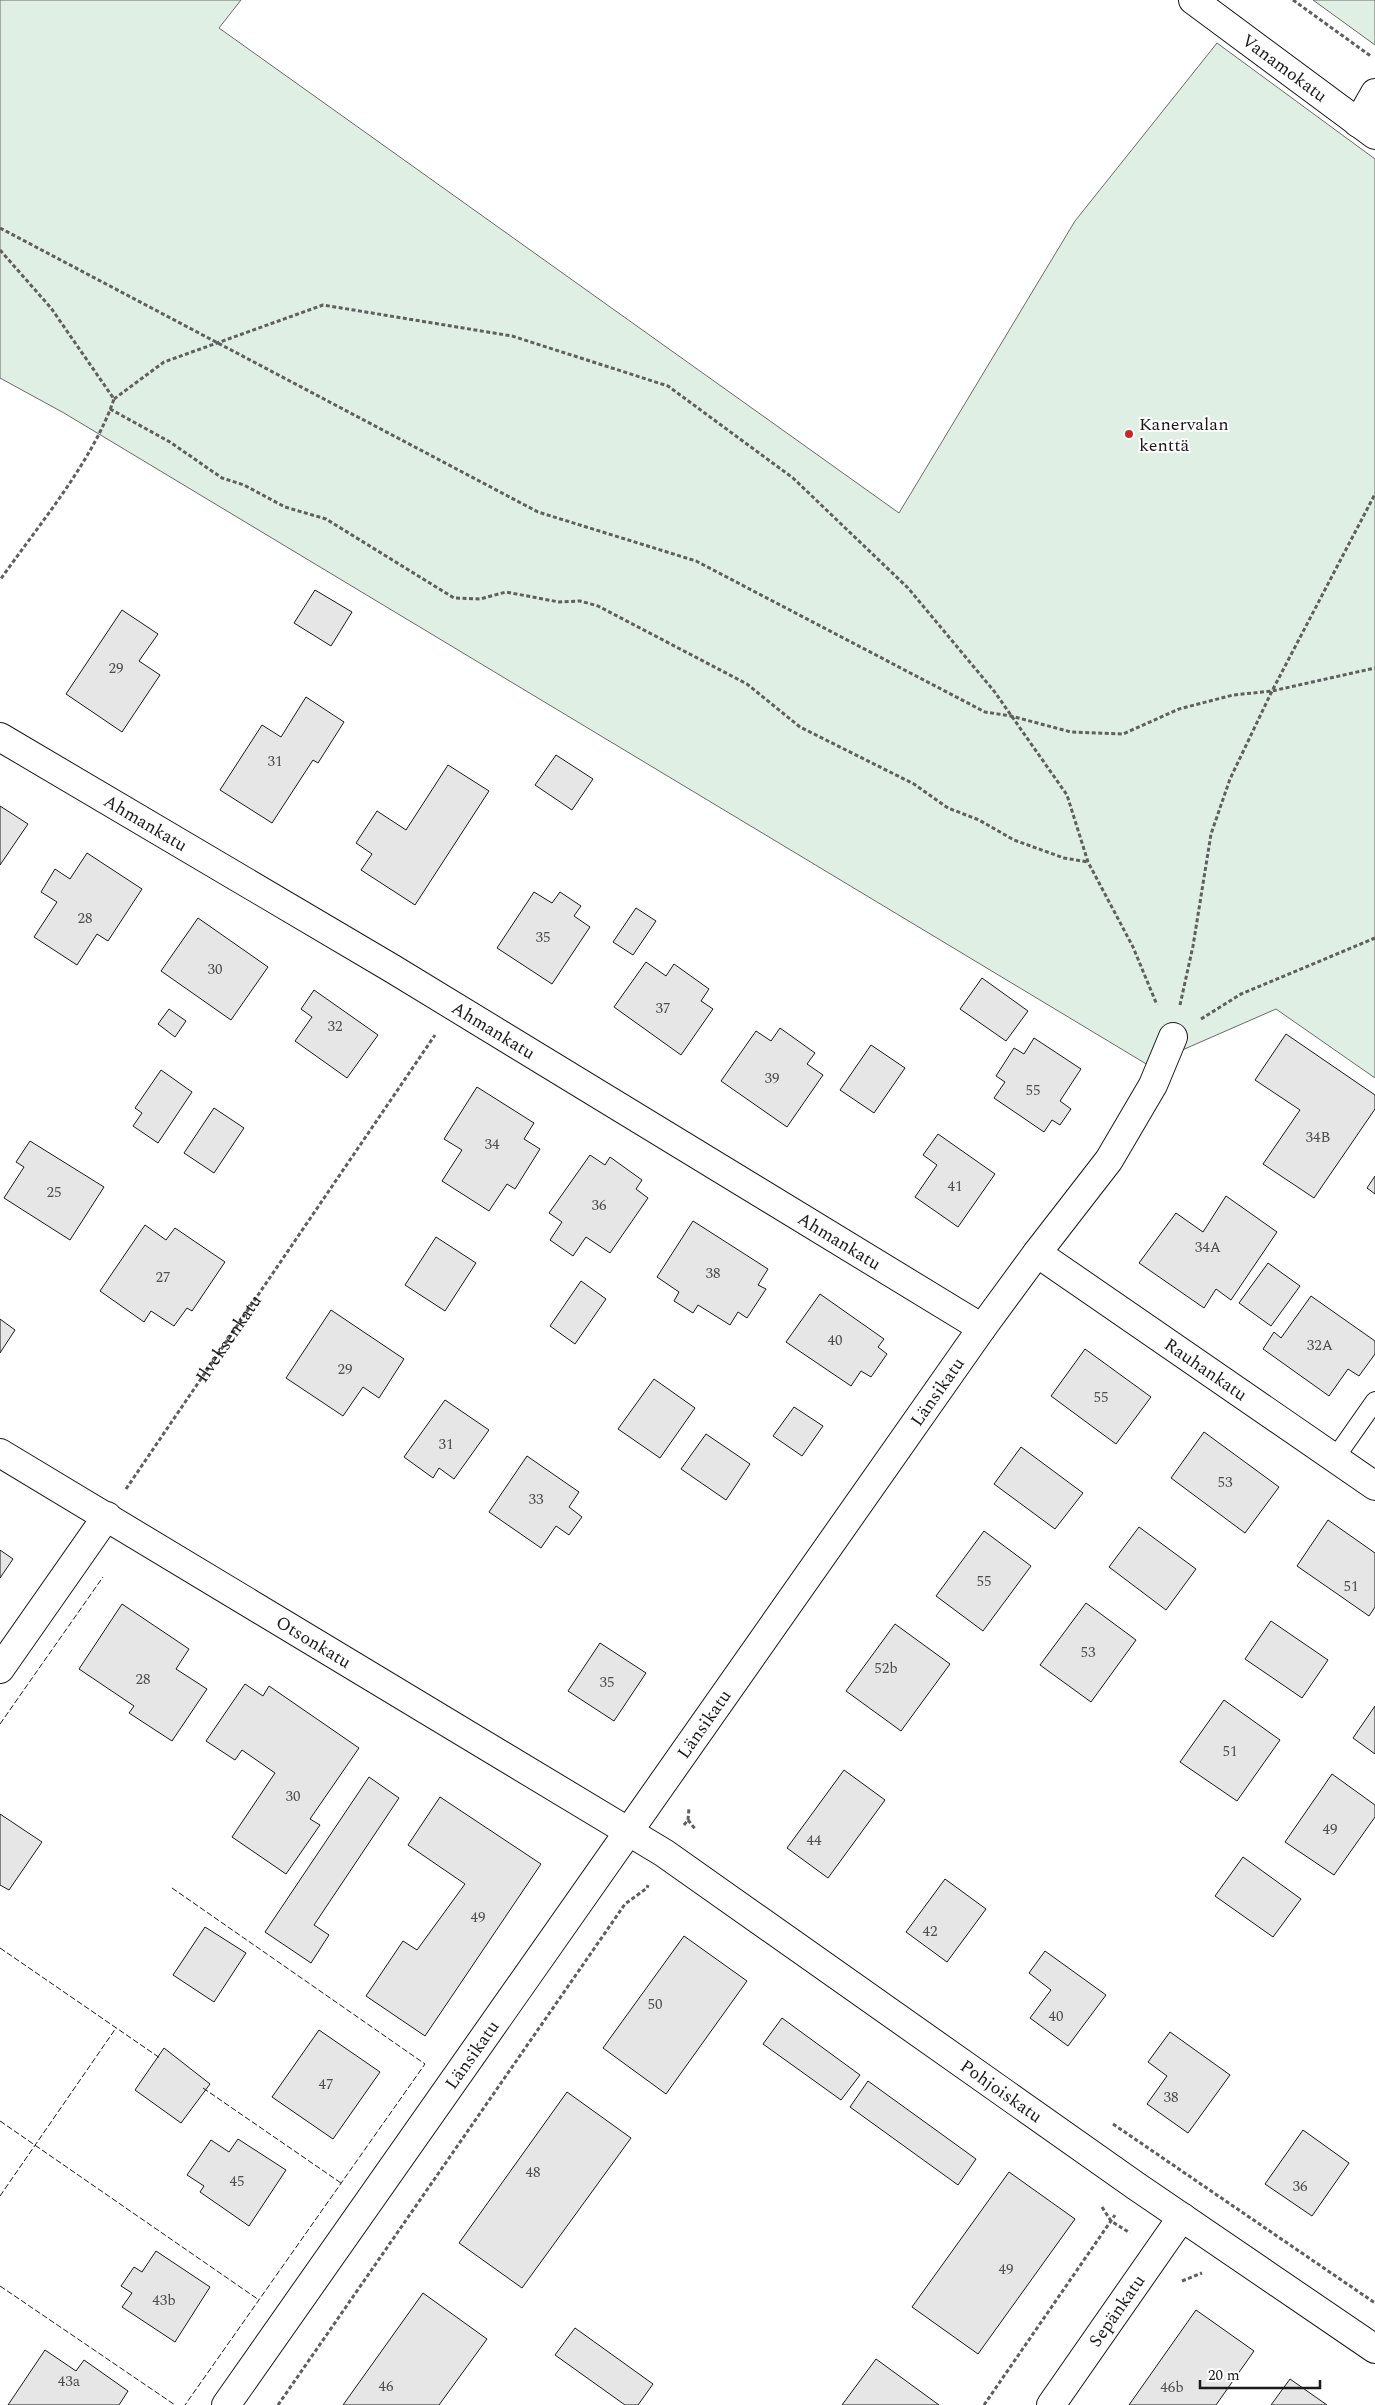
<svg xmlns="http://www.w3.org/2000/svg" width="1375" height="2405" viewBox="0 0 1375 2405" font-family="Spectral,serif">
<rect width="100%" height="100%" fill="#fff"/>
<path fill="#e0efe3" stroke="#6a6a6a" d="M0,0H241L219,28L899,513L1075,221L1217,43L1375,159V1078L1276,1009L1148,1065L64,413L0,378Z
M1313,0H1375V45Z"/>
<path fill="#e6e6e6" stroke="#1a1a1a" d="M315,590L352,612L331,646L294,623Z
M122,610L158,634L139,661L160,675L122,732L66,694Z
M306,697L344,722L318,763L313,760L272,823L220,790L262,725L281,737Z
M556,755L593,779L572,810L535,785Z
M448,765L489,791L415,905L361,870L372,854L356,843L377,811L406,830Z
M0,806L28,824L0,865Z
M87,853L142,889L108,941L97,934L77,965L34,937L57,902L41,892L55,869L70,879Z
M534,892L552,903L560,892L581,906L574,916L590,927L552,984L497,948Z
M636,908L656,921L633,955L613,942Z
M198,918L268,967L231,1020L161,971Z
M646,962L666,976L674,964L709,989L701,1001L713,1009L681,1055L614,1007Z
M982,978L1028,1011L1006,1041L960,1009Z
M314,990L378,1035L347,1078L295,1041L312,1017L301,1009Z
M169,1009L186,1021L175,1037L158,1024Z
M780,1028L815,1053L807,1064L823,1075L787,1127L721,1081L756,1031L771,1041Z
M1286,1034L1375,1095V1109L1314,1198L1263,1164L1300,1110L1255,1080Z
M1034,1038L1081,1069L1060,1101L1071,1109L1060,1125L1052,1120L1044,1132L994,1098L1005,1082L996,1076L1014,1048L1024,1054Z
M871,1045L905,1068L874,1113L840,1090Z
M161,1070L192,1092L158,1143L133,1126L142,1113L135,1108Z
M477,1087L534,1123L524,1139L540,1149L515,1189L507,1184L489,1211L442,1181L462,1150L444,1139Z
M214,1108L244,1128L214,1173L184,1153Z
M938,1134L995,1174L958,1227L915,1197L937,1165L923,1155Z
M30,1141L104,1187L70,1240L4,1198L24,1167L16,1162Z
M590,1155L605,1165L610,1157L642,1180L636,1189L648,1198L610,1253L586,1237L573,1256L550,1240L562,1222L549,1213Z
M1375,1176V1194L1367,1188Z
M1226,1196L1277,1232L1231,1300L1216,1289L1204,1308L1139,1263L1176,1213L1203,1232Z
M693,1221L768,1269L758,1285L766,1289L747,1318L738,1312L730,1325L698,1305L693,1313L674,1301L679,1292L657,1277Z
M145,1225L166,1240L175,1228L225,1262L192,1311L187,1308L174,1326L151,1311L144,1322L100,1291Z
M436,1237L476,1263L445,1311L405,1285Z
M1268,1263L1300,1286L1271,1326L1239,1303Z
M581,1281L606,1299L575,1344L550,1326Z
M820,1294L884,1339L878,1347L887,1354L871,1377L861,1371L851,1386L786,1342Z
M1311,1296L1375,1341V1354L1359,1376L1348,1369L1329,1396L1263,1349L1274,1332L1281,1338Z
M331,1310L404,1359L379,1398L363,1387L343,1416L286,1378Z
M0,1319L15,1330L0,1353Z
M1085,1349L1151,1397L1116,1444L1051,1396Z
M654,1379L695,1408L660,1458L618,1429Z
M445,1400L489,1430L454,1479L439,1468L433,1478L404,1457Z
M794,1407L823,1426L802,1456L773,1436Z
M1204,1432L1279,1487L1245,1533L1171,1478Z
M706,1434L750,1464L726,1500L681,1469Z
M1021,1447L1083,1493L1055,1529L994,1484Z
M527,1456L579,1492L569,1507L582,1517L569,1535L556,1526L541,1548L489,1512Z
M1328,1520L1375,1553V1607L1369,1616L1297,1566Z
M1139,1527L1196,1569L1166,1610L1109,1567Z
M984,1531L1031,1566L983,1631L936,1596Z
M0,1550L13,1559L0,1578Z
M1086,1603L1136,1640L1091,1702L1040,1665Z
M122,1604L189,1649L176,1669L207,1689L172,1741L129,1713L134,1706L79,1669Z
M1271,1621L1328,1660L1302,1698L1245,1659Z
M895,1624L950,1664L901,1731L846,1691Z
M600,1643L646,1673L614,1721L568,1691Z
M245,1684L263,1696L269,1686L359,1748L310,1819L320,1825L286,1874L232,1837L275,1773L242,1750L235,1760L206,1741Z
M1224,1700L1280,1740L1237,1801L1180,1762Z
M1375,1706V1754L1353,1738Z
M844,1770L885,1800L828,1878L787,1848Z
M1332,1774L1375,1805V1817L1334,1875L1285,1842Z
M369,1777L399,1798L314,1925L329,1935L311,1963L265,1932Z
M440,1797L541,1864L425,2036L366,1996L403,1941L417,1950L465,1884L408,1845Z
M0,1814L42,1842L9,1890L0,1885Z
M1243,1857L1301,1899L1273,1937L1215,1896Z
M945,1879L986,1909L947,1962L906,1932Z
M205,1927L246,1953L214,2002L173,1975Z
M684,1936L747,1981L666,2094L603,2048Z
M1045,1951L1106,1995L1068,2046L1030,2018L1051,1990L1029,1973Z
M782,2018L860,2075L841,2100L763,2044Z
M319,2030L380,2072L333,2139L272,2097Z
M1170,2032L1230,2075L1188,2133L1147,2104L1167,2076L1148,2062Z
M164,2048L210,2084L181,2123L135,2090Z
M868,2081L976,2159L958,2185L850,2107Z
M567,2092L631,2138L522,2288L459,2243Z
M1303,2130L1349,2163L1312,2216L1265,2184Z
M238,2139L286,2170L249,2226L200,2192L204,2186L187,2175L211,2140L229,2152Z
M1009,2172L1075,2219L978,2354L912,2307Z
M156,2251L210,2287L175,2342L122,2307L132,2293L121,2286L134,2267L142,2272Z
M423,2293L487,2339L439,2405H343Z
M1196,2310L1254,2351L1216,2405H1129Z
M575,2328L653,2384L638,2405H625L555,2355Z
M45,2350L76,2371L84,2360L128,2391L119,2405H8Z
M876,2359L939,2405H842Z
M1290,2379L1327,2405H1271Z"/>
<g fill="none" stroke-linecap="round" stroke-linejoin="round">
<g stroke="#1a1a1a" stroke-width="20">
<path id="lane" d="M1335,1458L1375,1401"/>
</g>
<g stroke="#1a1a1a" stroke-width="30">
<g id="street">
<path d="M1358,123L1375,93"/>
<path id="s2" d="M0,737L393,969L982,1328"/>
<path id="s3" d="M1037,1253L1375,1486"/>
<path id="s4" d="M0,1453L664,1853L1136,2186L1375,2349"/>
<path d="M0,1669L107,1516"/>
<path id="s5" d="M226,2405L982,1328L1037,1253L1109,1160L1153,1085L1173,1037"/>
<path id="s6" d="M1051,2405L1182,2217"/>
</g>
</g>
<g stroke="#1a1a1a" stroke-width="30">
<g id="secondary">
<path id="s7" d="M1193,0L1375,135"/>
</g>
</g>
<g stroke="#5f5f5f" stroke-width="3" stroke-dasharray="4 2.5" stroke-linecap="butt">
<path d="M1293,0L1372,57"/>
<path d="M0,228L538,512L696,561L985,712L1011,716L1071,732L1123,734L1179,709L1233,695L1272,691L1375,668"/>
<path d="M0,250L51,308L114,399C93,461 38,526 0,580"/>
<path d="M114,399L164,362L323,305L512,336L668,386L793,478L908,588L994,691L1067,795L1088,862L1133,947L1157,1005"/>
<path d="M110,409L170,442L222,478L244,485L285,507L326,519L454,598L480,599L506,592L559,602L580,601L598,606L747,684L800,727L914,784L948,808L979,820L1014,840L1064,858L1088,862"/>
<path d="M1180,1005L1193,946L1211,834L1230,779L1272,691L1375,494"/>
<path d="M1201,1019L1241,994L1375,938"/>
<path id="s1" d="M126,1489L435,1035"/>
<path d="M688,1820L696,1830"/>
<path d="M684,1825L688,1820L689,1808"/>
<path d="M1113,2124L1375,2303"/>
<path d="M1102,2207L1111,2221L1130,2233"/>
<path d="M1182,2281L1202,2273"/>
<path d="M278,2405L625,1904L647,1888L648,1885"/>
<path d="M984,2405L1115,2215"/>
</g>
<use href="#lane" stroke="#fff" stroke-width="18"/>
<use href="#street" stroke="#fff" stroke-width="28"/>
<use href="#secondary" stroke="#fff" stroke-width="28"/>
<path stroke="#1a1a1a" stroke-width="1" stroke-dasharray="6 2.5" stroke-linecap="butt" d="M0,1724L103,1577
M172,1888L425,2064L185,2405
M0,1948L160,2058
M203,2088L341,2183
M0,2121L259,2300
M0,2196L116,2028
M0,2286L175,2405"/>
</g>
<circle fill="#c62828" stroke="#fff" stroke-width="2" cx="1129" cy="434" r="5"/>
<g text-anchor="middle" stroke-width="4" stroke-linejoin="round" paint-order="stroke">
<g font-size="15" fill="#4d4d4d">
<text x="116" y="673">29</text>
<text x="275" y="766">31</text>
<text x="85" y="923">28</text>
<text x="543" y="942">35</text>
<text x="215" y="974">30</text>
<text x="663" y="1013">37</text>
<text x="335" y="1031">32</text>
<text x="772" y="1083">39</text>
<text x="1033" y="1095">55</text>
<text x="1318" y="1142">34B</text>
<text x="492" y="1149">34</text>
<text x="955" y="1191">41</text>
<text x="54" y="1197">25</text>
<text x="599" y="1210">36</text>
<text x="1208" y="1252">34A</text>
<text x="713" y="1278">38</text>
<text x="163" y="1282">27</text>
<text x="835" y="1345">40</text>
<text x="1320" y="1350">32A</text>
<text x="345" y="1374">29</text>
<text x="1101" y="1402">55</text>
<text x="446" y="1449">31</text>
<text x="1225" y="1487">53</text>
<text x="536" y="1504">33</text>
<text x="984" y="1586">55</text>
<text x="1351" y="1591">51</text>
<text x="1088" y="1657">53</text>
<text x="886" y="1673">52b</text>
<text x="143" y="1684">28</text>
<text x="607" y="1687">35</text>
<text x="1230" y="1756">51</text>
<text x="293" y="1801">30</text>
<text x="1330" y="1834">49</text>
<text x="814" y="1845">44</text>
<text x="478" y="1922">49</text>
<text x="930" y="1936">42</text>
<text x="655" y="2009">50</text>
<text x="1056" y="2021">40</text>
<text x="326" y="2089">47</text>
<text x="1171" y="2102">38</text>
<text x="533" y="2177">48</text>
<text x="237" y="2186">45</text>
<text x="1300" y="2191">36</text>
<text x="1006" y="2274">49</text>
<text x="164" y="2305">43b</text>
<text x="69" y="2386">43a</text>
<text x="386" y="2391">46</text>
<text x="1172" y="2392">46b</text>
</g>
<g font-size="18" fill="#1a1a1a" stroke="#fff">
<text dy="6" stroke="none"><textPath href="#s7" startOffset="114">Vanamokatu</textPath></text>
<text dy="6" stroke="none"><textPath href="#s2" startOffset="169">Ahmankatu</textPath></text>
<text dy="6" stroke="none"><textPath href="#s2" startOffset="574">Ahmankatu</textPath></text>
<text dy="6" stroke="none"><textPath href="#s2" startOffset="979">Ahmankatu</textPath></text>
<text dy="6" stroke="none"><textPath href="#s1" startOffset="182">Ilveksenkatu</textPath></text>
<text dy="6" stroke="none"><textPath href="#s3" startOffset="205">Rauhankatu</textPath></text>
<text dy="6" stroke="none"><textPath href="#s5" startOffset="1238">Länsikatu</textPath></text>
<text dy="6" stroke="none"><textPath href="#s4" startOffset="366">Otsonkatu</textPath></text>
<text dy="6" stroke="none"><textPath href="#s5" startOffset="832">Länsikatu</textPath></text>
<text dy="6" stroke="none"><textPath href="#s5" startOffset="428">Länsikatu</textPath></text>
<text dy="6" stroke="none"><textPath href="#s4" startOffset="1188">Pohjoiskatu</textPath></text>
<text dy="6" stroke="none"><textPath href="#s6" startOffset="115">Sepänkatu</textPath></text>
</g>
<g font-size="18" fill="#1a1a1a" stroke="#fff" text-anchor="start">
<text x="1139" y="430">Kanervalan<tspan x="1139" dy="21">kenttä</tspan></text>
</g>
</g>
<path d="M1200 2380v8h120v-8" fill="none" stroke="#1a1a1a" stroke-width="2.5"/>
<text x="1208" y="2380" font-size="15" fill="#1a1a1a" stroke="#ffffff" stroke-width="4" paint-order="stroke">20 m</text>
</svg>
